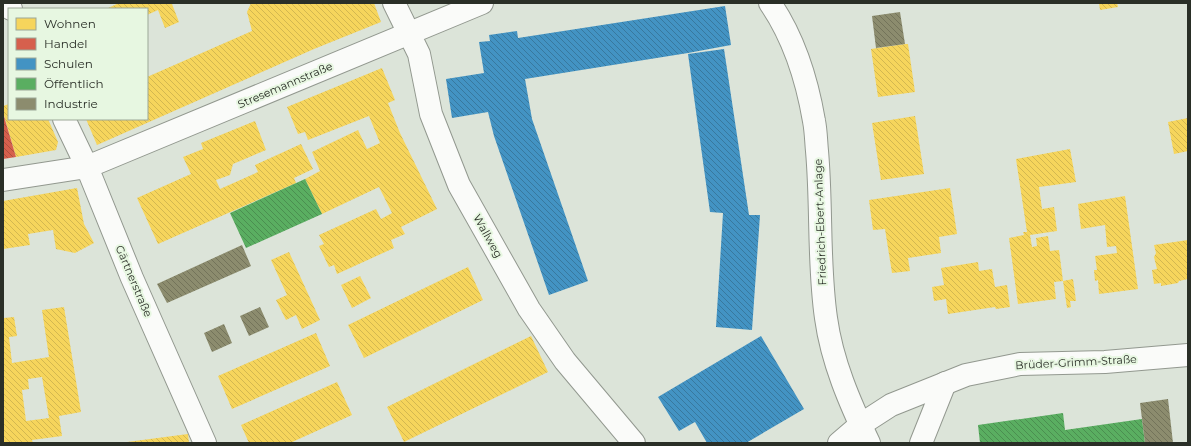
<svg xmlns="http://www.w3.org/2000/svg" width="1191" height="446" viewBox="0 0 1191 446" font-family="Montserrat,sans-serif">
<defs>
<pattern id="homes-back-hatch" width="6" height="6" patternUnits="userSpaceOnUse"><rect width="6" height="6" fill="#f6d55c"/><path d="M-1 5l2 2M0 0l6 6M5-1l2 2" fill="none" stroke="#d3b750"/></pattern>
<pattern id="shops-back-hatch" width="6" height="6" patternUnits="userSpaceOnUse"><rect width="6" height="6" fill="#d6604d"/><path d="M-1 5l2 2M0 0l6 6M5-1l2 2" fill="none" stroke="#ae5040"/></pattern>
<pattern id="schools-back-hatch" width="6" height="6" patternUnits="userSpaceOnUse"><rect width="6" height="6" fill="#4393c3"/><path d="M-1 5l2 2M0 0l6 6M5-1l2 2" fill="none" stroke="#38789e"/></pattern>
<pattern id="public-back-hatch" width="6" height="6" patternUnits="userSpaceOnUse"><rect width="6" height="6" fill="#5aae61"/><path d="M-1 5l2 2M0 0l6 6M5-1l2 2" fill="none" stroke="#4b8e50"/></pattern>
<pattern id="industry-back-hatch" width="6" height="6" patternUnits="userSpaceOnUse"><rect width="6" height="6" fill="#8c8c6e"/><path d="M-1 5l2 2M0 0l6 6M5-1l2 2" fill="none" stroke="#73735a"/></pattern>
</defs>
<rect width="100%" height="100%" fill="#dce4d9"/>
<path fill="url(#homes-back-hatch)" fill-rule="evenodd" d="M119,3H174L172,4L179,22L165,28L158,10L147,15V9H106Z
M251,3H374L381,22L314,49L97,145L86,119H147V77L252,31L247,12Z
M1099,3H1117L1118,7L1100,10Z
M905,44H908L915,92L878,97L871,49Z
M382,68L395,100L388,103L400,133L437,209L401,227L405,234L391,240L394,248L337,274L334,265L329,267L319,246L324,244L319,235L376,209L381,219L392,213L379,187L322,214L305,179L320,171L312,152L358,130L367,149L380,143L369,116L308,140L305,132L298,134L287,107Z
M9,104V119H48L58,142L56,150L16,157L3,112V106Z
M915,116L924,174L881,180L872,123Z
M1188,118V151L1174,154L1168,122Z
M255,121L266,150L233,164L230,175L216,180L220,189L258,172L255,165L301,144L313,169L294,178L296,183L158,244L137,198L191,174L183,157L203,149L201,143Z
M1070,149L1076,182L1039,187L1042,209L1054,207L1057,231L1030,235L1032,247L1037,246L1036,238L1048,236L1050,251L1059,250L1063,281L1073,279L1076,301H1070L1071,307L1067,308L1063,281L1054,282L1056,299L1018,304L1009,238L1024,235L1023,232H1027L1016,159Z
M77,188L84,224L94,243L75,253L56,249L53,230L28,234L30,245L3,249V201Z
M950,188L957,234L939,237L941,253L908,258L910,271L892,273L885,229L873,230L869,200Z
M1125,196L1138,289L1099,294L1098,280L1095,281L1094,270H1097L1095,256L1117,253L1116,246L1107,247L1105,225L1081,229L1078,204Z
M1188,240V279L1179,281L1178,283L1161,286V283L1154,284L1152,270L1157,269L1154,257L1156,253L1154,245Z
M289,252L320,320L302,329L296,315L286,320L276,300L287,295L271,260Z
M978,262L979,271L992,269L995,287L1007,285L1010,307L996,309L995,307L948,314L946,299L934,301L932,287L944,285L941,268Z
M468,267L483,300L364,358L348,325Z
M360,276L371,298L352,308L341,285Z
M64,307L81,412L59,416L62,436L32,440L33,443H3V316H4V318L14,317L17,336L9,337L12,363L49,357L42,310ZM42,377L49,418L26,421L22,390L29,389L28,379Z
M316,333L330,366L232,409L218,376Z
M531,336L548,372L404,442L387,407Z
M337,382L352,415L290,443H249L241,425Z
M188,434L189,443H127V442Z"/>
<path fill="url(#shops-back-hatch)" d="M3,113L16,157L3,159Z"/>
<path fill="url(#schools-back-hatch)" d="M725,6L731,45L688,53L525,79L532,119L588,281L549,295L494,136L488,112L452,118L446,79L484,73L479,42L490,41L489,35L517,31L518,38Z
M724,49L749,215H760L752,330L716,327L723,213L710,212L688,54Z
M761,336L804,409L746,443H707L695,422L679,431L658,397Z"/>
<path fill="url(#public-back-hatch)" d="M305,179L322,214L246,248L230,213Z
M1063,413L1065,430L1142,419L1145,443H980L978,425Z"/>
<path fill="url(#industry-back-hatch)" d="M900,12L905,44L876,48L872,16Z
M242,245L251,266L167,303L157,284Z
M260,307L269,327L249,336L240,316Z
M224,324L232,343L212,352L204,333Z
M1168,399L1173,443H1145L1140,403Z"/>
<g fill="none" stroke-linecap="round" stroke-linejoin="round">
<g stroke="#92988f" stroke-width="24">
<path id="minor" d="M9,3L11,9
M394,3L419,54L431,114L459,185L529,309L565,361L634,443
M64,119L87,167L132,278L205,443
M3,180L87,167L482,3
M839,443L860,425L891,405L966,375L1020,364L1105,362L1188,355"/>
</g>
<g stroke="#92988f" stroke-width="24">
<path id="major" d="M770,3C794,38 807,80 814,121C816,131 816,141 817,151C822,207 818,263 826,318C832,362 850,403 869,443
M921,443L945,383"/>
</g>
<use href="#minor" stroke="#fafbf9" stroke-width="22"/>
<use href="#major" stroke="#fafbf9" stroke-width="22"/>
</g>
<g text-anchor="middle" stroke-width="4" stroke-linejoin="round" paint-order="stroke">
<g font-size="11" fill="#2a2f27" stroke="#e7f7e1">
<text transform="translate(285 85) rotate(-23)" y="4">Stresemannstraße</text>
<text transform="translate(820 222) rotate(-92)" y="4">Friedrich-Ebert-Anlage</text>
<text transform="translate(488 236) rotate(61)" y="4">Wallweg</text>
<text transform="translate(134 281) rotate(67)" y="4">Gärtnerstraße</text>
<text transform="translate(1076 362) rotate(-3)" y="4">Brüder-Grimm-Straße</text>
</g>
</g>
<rect width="1191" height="446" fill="none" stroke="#2a2f27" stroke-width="8"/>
<rect x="8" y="8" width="140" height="112" fill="#e7f7e1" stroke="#9ba797"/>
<rect x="16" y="18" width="20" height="12" fill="#f6d55c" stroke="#9ba797"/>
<text x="44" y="28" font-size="12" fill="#2a2f27">Wohnen</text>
<rect x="16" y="38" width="20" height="12" fill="#d6604d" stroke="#9ba797"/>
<text x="44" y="48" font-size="12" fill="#2a2f27">Handel</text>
<rect x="16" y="58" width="20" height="12" fill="#4393c3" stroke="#9ba797"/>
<text x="44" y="68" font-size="12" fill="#2a2f27">Schulen</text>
<rect x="16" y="78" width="20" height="12" fill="#5aae61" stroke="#9ba797"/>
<text x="44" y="88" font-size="12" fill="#2a2f27">Öffentlich</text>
<rect x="16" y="98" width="20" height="12" fill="#8c8c6e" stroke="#9ba797"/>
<text x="44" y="108" font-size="12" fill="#2a2f27">Industrie</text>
</svg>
